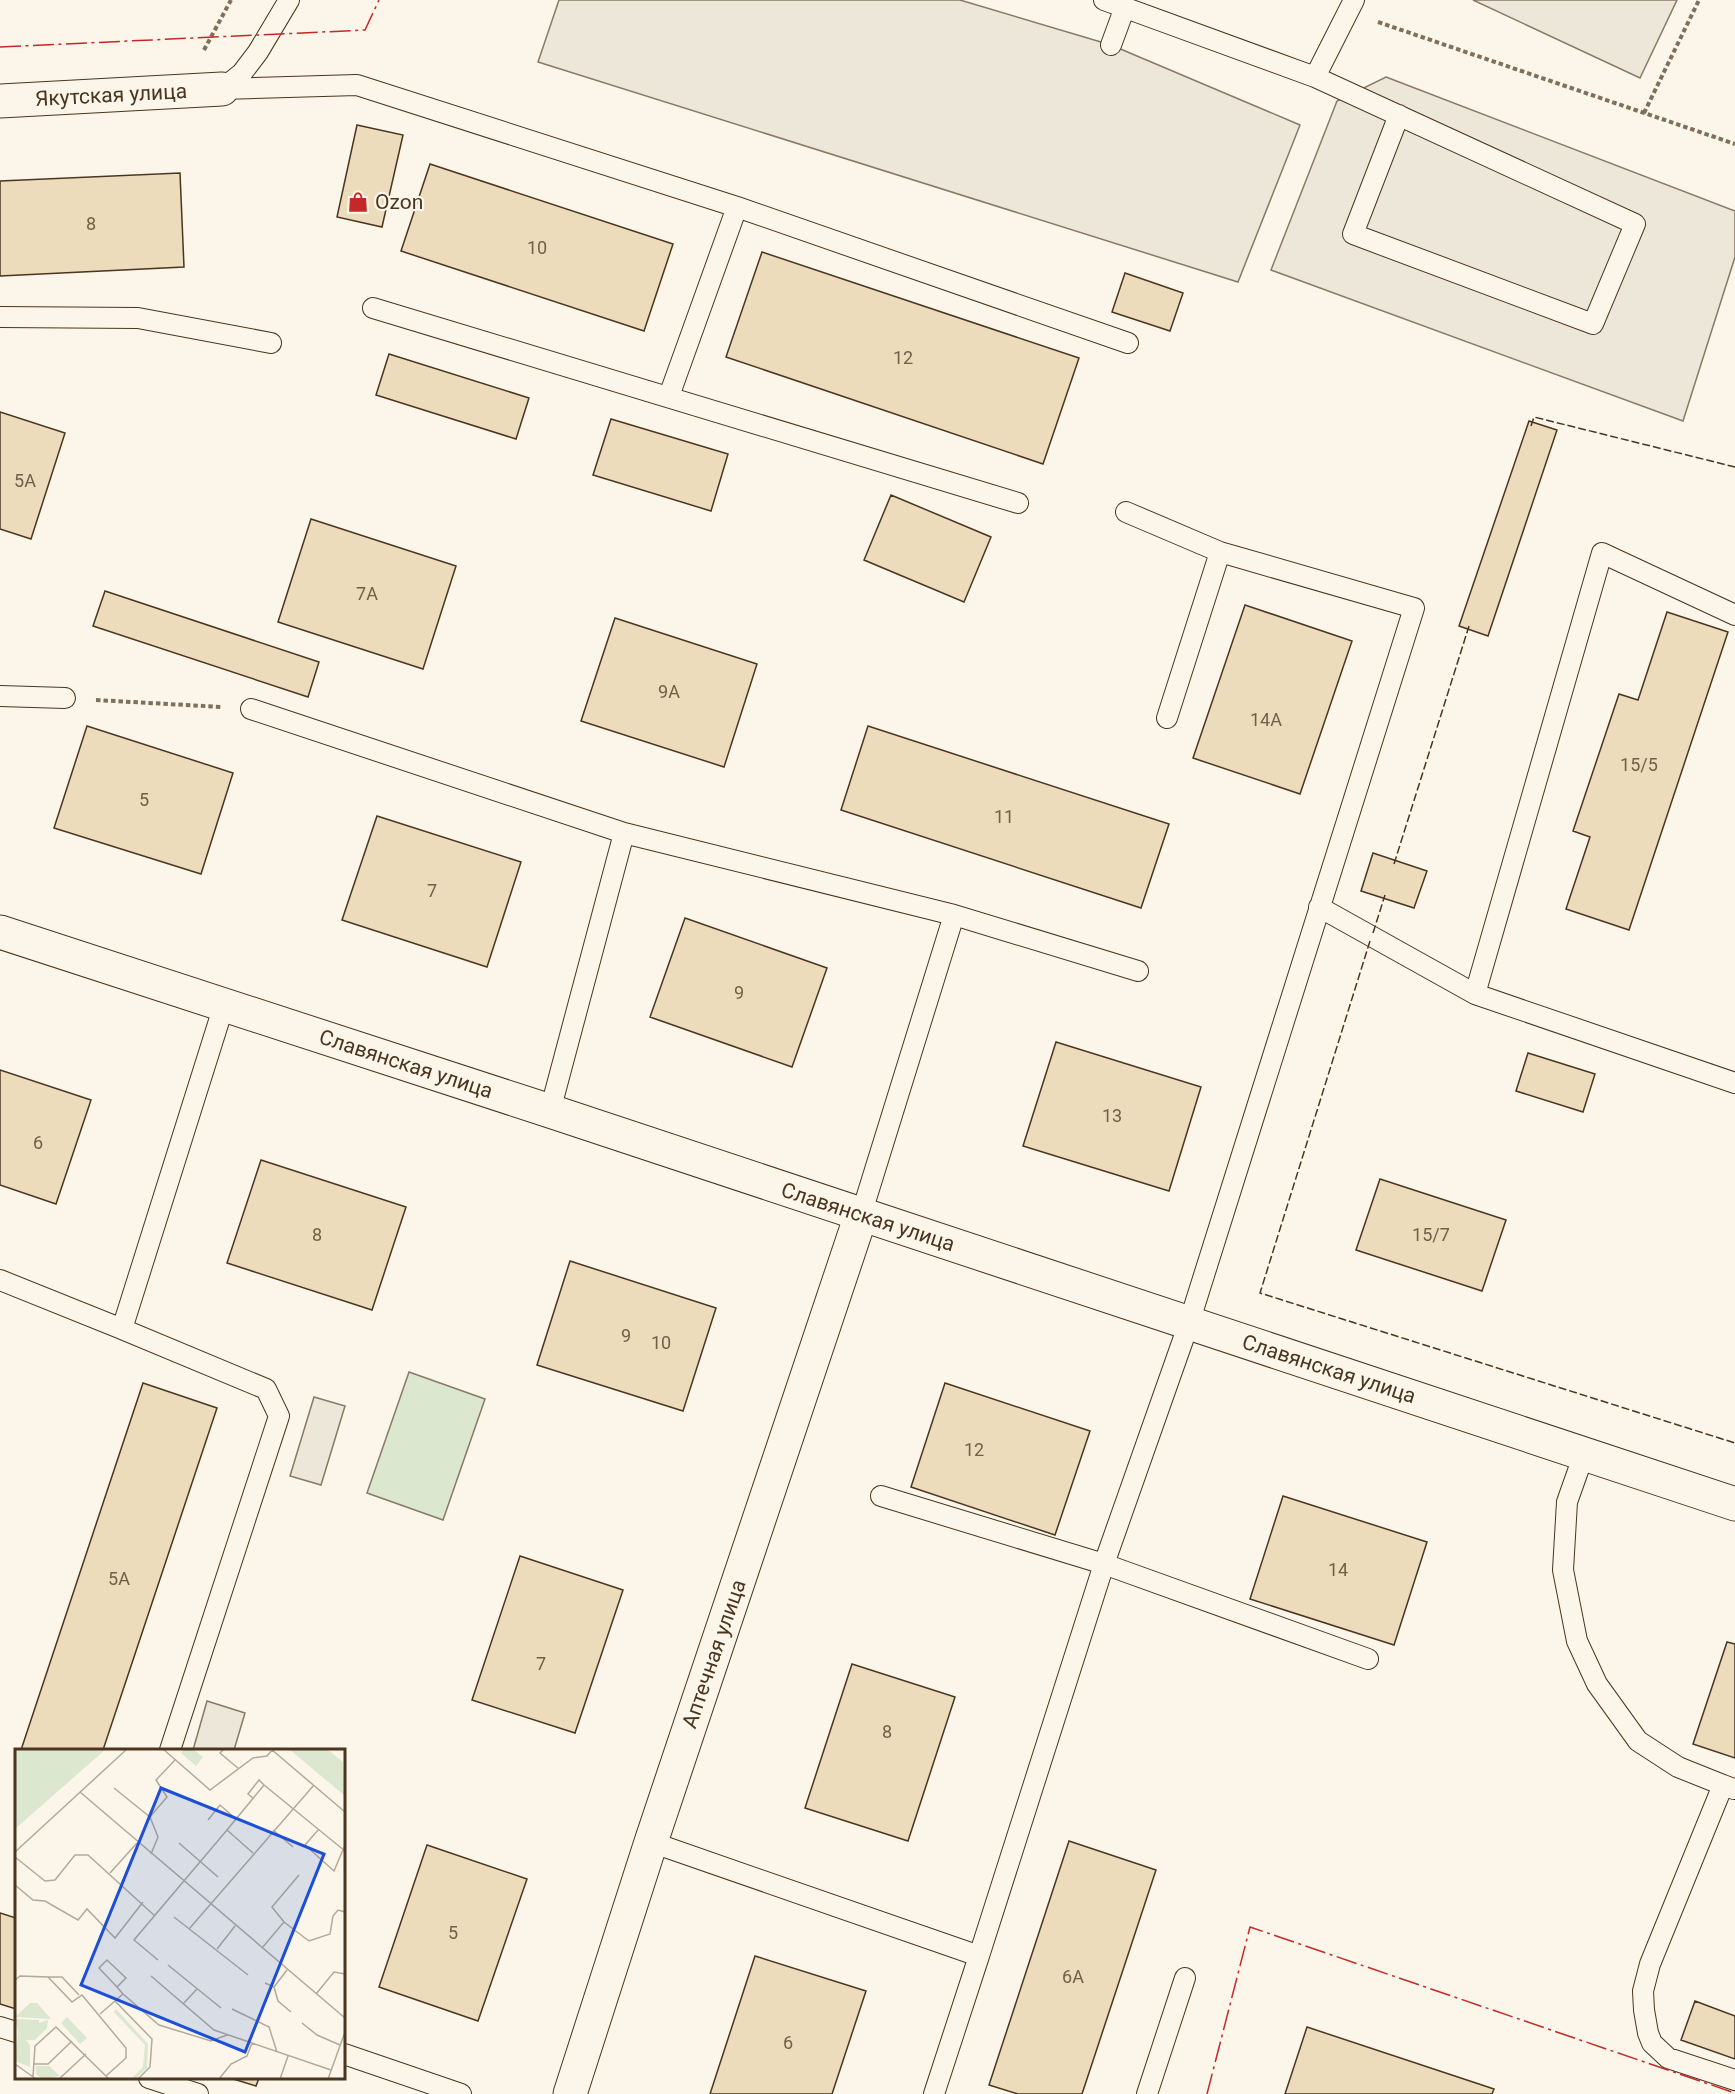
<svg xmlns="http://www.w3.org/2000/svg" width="1735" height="2094" viewBox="0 0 1735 2094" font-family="Roboto,sans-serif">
<rect width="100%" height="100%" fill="#fbf6e9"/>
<path fill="#dce7d0" stroke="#887966" stroke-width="1.5" d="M409,1372L485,1399L443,1520L367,1493Z"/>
<path fill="#ede7d9" stroke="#887966" stroke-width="1.5" d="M559,0H960L1111,45L1300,125L1238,282L538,62Z
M1473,0H1677L1640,78Z
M1386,77L1735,211V257L1683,421L1271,270L1337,101Z
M314,1397L345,1406L321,1485L290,1476Z
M207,1701L245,1713L234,1750H193Z"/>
<path fill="#ecdcbc" stroke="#4a3520" stroke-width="1.5" d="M357,125L403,135L382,227L337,217Z
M430,164L673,244L644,331L401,251Z
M180,173L184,267L0,276V181Z
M762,252L1079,358L1043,464L726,357Z
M1125,273L1183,293L1170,331L1112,312Z
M389,354L529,398L516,439L376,395Z
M0,412L65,433L31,539L0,529Z
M611,419L728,454L711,511L593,475Z
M1529,421L1557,430L1488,636L1459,626Z
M891,495L991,537L964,602L864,560Z
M311,519L456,566L423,669L278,622Z
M105,591L319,662L308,697L93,626Z
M1245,605L1352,641L1300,794L1193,758Z
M1667,612L1728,632L1629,930L1566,909L1590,837L1573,831L1619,694L1638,700Z
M615,618L757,664L724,767L581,721Z
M87,726L233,773L201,874L54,828Z
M868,726L1169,824L1141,908L841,810Z
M377,816L521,862L487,967L342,920Z
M1373,853L1427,871L1414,908L1361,891Z
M685,918L827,968L792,1067L650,1017Z
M1056,1042L1201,1087L1169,1191L1023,1146Z
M1528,1053L1595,1074L1583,1112L1516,1091Z
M0,1070L91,1100L56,1204L0,1185Z
M261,1160L406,1207L372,1310L227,1263Z
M1380,1179L1506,1220L1482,1291L1356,1250Z
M570,1261L716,1308L683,1411L537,1365Z
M143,1383L217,1408L103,1750H21Z
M945,1383L1090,1431L1055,1535L911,1487Z
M1283,1496L1427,1542L1394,1645L1250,1599Z
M520,1556L623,1590L575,1733L472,1700Z
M1727,1642L1735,1644V1758L1693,1744Z
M852,1664L955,1697L908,1841L805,1808Z
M1069,1841L1156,1870L1082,2094H1018L989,2085Z
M427,1845L527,1879L478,2021L379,1987Z
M0,1913L16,1918V2009L0,2004Z
M755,1956L866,1991L832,2094H710Z
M1695,2001L1735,2016V2059L1681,2040Z
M1307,2027L1494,2089L1492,2094H1285Z
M230,2078H259L256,2086Z"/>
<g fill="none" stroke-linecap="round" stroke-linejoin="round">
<g stroke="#4a3520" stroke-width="22">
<path id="lane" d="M1104,0L1315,77L1354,0
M1111,45L1125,7
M1315,77L1635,224L1593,324L1353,234L1399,115
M222,89L357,85L737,207L1128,343
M222,89L242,73L258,52L289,0
M373,308L1018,503
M0,317L138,318L271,343
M669,396L737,207
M0,696L65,698
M251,709L624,833L954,915L1138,971
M1167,718L1220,552
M1319,907L1475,994L1735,1083
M1475,994L1602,553L1735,615
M550,1111L624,833
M861,1215L954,915
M0,1280L122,1329
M1584,1454L1567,1502L1563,1570L1577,1641L1597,1684L1638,1741L1678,1767L1723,1785
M881,1496L1104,1564L1368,1659
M170,1750L279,1416L266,1389L122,1329L224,1005
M1734,1789L1723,1785L1650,1964L1643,1991L1644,2010L1648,2033L1652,2043L1668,2058L1735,2080
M651,1842L979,1956L934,2094
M979,1956L1104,1564L1189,1323L1414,608L1220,552L1126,512
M0,2027L16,2032
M344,2054L461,2094
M149,2078L198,2094
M1147,2094L1185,1978"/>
</g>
<g stroke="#4a3520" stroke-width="35">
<path id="street" d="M0,101L222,89
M0,932L550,1111L1735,1504
M570,2094L651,1842L861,1215"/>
</g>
<path stroke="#7f6f5c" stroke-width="4" stroke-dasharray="4.5 3" stroke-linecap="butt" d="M1378,22L1735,144
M204,50L231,0
M1644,113L1699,0
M96,700L221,707"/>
<use href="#lane" stroke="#fbf6e9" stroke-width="20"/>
<use href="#street" stroke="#fbf6e9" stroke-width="33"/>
<path stroke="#4a3520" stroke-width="1.5" stroke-dasharray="8 3" stroke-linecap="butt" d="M1531,426L1534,417L1735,467
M1394,864L1469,626
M1373,933L1385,895
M1370,941L1260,1293L1735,1443"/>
<path stroke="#c62828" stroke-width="1.5" stroke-dasharray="21 4.5 3 4.5" stroke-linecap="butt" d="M0,47L365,30L379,0
M1207,2094L1250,1927L1735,2093"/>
</g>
<defs>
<g id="shop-bare" transform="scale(1.62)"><path d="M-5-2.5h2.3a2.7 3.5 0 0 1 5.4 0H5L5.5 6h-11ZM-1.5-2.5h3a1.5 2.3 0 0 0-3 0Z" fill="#c62828" stroke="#fbf6e9" stroke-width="2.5" paint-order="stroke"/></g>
</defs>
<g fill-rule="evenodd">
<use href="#shop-bare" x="358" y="202"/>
</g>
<g text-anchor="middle" stroke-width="4.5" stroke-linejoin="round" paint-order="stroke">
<g font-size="18" fill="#725f47">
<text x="91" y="230">8</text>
<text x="537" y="254">10</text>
<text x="903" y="364">12</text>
<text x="25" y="487">5А</text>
<text x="367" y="600">7А</text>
<text x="669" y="698">9А</text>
<text x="1266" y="726">14А</text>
<text x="1639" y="771">15/5</text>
<text x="144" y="806">5</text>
<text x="1004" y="823">11</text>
<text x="432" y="897">7</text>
<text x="739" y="999">9</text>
<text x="1112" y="1122">13</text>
<text x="38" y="1149">6</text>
<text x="317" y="1241">8</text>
<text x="1431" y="1241">15/7</text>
<text x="626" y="1342">9</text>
<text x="661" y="1349">10</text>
<text x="974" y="1456">12</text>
<text x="1338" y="1576">14</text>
<text x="119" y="1585">5А</text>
<text x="541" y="1670">7</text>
<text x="887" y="1738">8</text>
<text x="453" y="1939">5</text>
<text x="1073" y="1983">6А</text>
<text x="788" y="2049">6</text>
</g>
<g font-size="21" fill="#4a3520" stroke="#fbf6e9">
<text transform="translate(111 95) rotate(-3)" y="7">Якутская улица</text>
<text transform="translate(406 1064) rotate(18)" y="7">Славянская улица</text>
<text transform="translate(868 1217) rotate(18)" y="7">Славянская улица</text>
<text transform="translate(1329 1369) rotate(18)" y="7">Славянская улица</text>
<text transform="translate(714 1654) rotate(-71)" y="7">Аптечная улица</text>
</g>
<g font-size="21" fill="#4a3520" stroke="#fbf6e9" text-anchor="start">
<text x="375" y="209">Ozon</text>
</g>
</g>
<g transform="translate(15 1749)">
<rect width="330" height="330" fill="#fbf6e9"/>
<path d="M0,0H91L0,80ZM169,0H178L188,8L181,17L166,4ZM274,0H312L328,13L330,47ZM15,254H22L36,270L0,268ZM101,260L133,295L132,319L120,330H116L128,318L130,296L99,263ZM52,268L72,289L65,295L46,274ZM0,270L24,271V274L33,271L32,279L20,291H11L15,296V318L0,312L3,282ZM21,317H34L45,327L27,330L21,325Z" fill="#dce7d0"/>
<path fill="none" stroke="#b4a999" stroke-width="1.5" d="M148,0L195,41L238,9L252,7L258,0M209,0L205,4L224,20M256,0L330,63M99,39L135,68L152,48L141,31L160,11M65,43L330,269M238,49L233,45L244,31L249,36M135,68L143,88L136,105M193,71L205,56L221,70M304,80L290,96L319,122L330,96M258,81L278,98M164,94L203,128M0,103L112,0M238,104L212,81L249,36L330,102M0,108L30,132L40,131L60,106H73L140,167M95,124L122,94M0,136L18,151L30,152L63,171L72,160L100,189L128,153M159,168L233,226M269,173L294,192L315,185L318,167L323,161L330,163M174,180L299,36M247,199L269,173L257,158L284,126M202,200L220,177M143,211L119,191L212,81M153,216L206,259M136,227L199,281L316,321M33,228H47L64,246M0,231L5,227L33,228L57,253L67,246L111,299V309L91,327M250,234L259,238L263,252L276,263M102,238L111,229L92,211L84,219L102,238L108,245M259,238L272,221M301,245L319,223L330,225M168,255L182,240M217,260L254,278L262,303M85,265L100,252M287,274L302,286L325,296M0,315L21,330M18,315H33L57,292M18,328L20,297L41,278L94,330M44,330L71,305M123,330L135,318L137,290L100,252L108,245L144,276L196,292L212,286M204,330L216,315L232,307L237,294M265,330L273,307M313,330L330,283"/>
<path fill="#1d4ed8" fill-opacity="0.15" stroke="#1d4ed8" stroke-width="3" d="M146,39L309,105L230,303L66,236Z"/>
<rect width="330" height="330" fill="none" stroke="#4a3520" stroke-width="3"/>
</g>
</svg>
